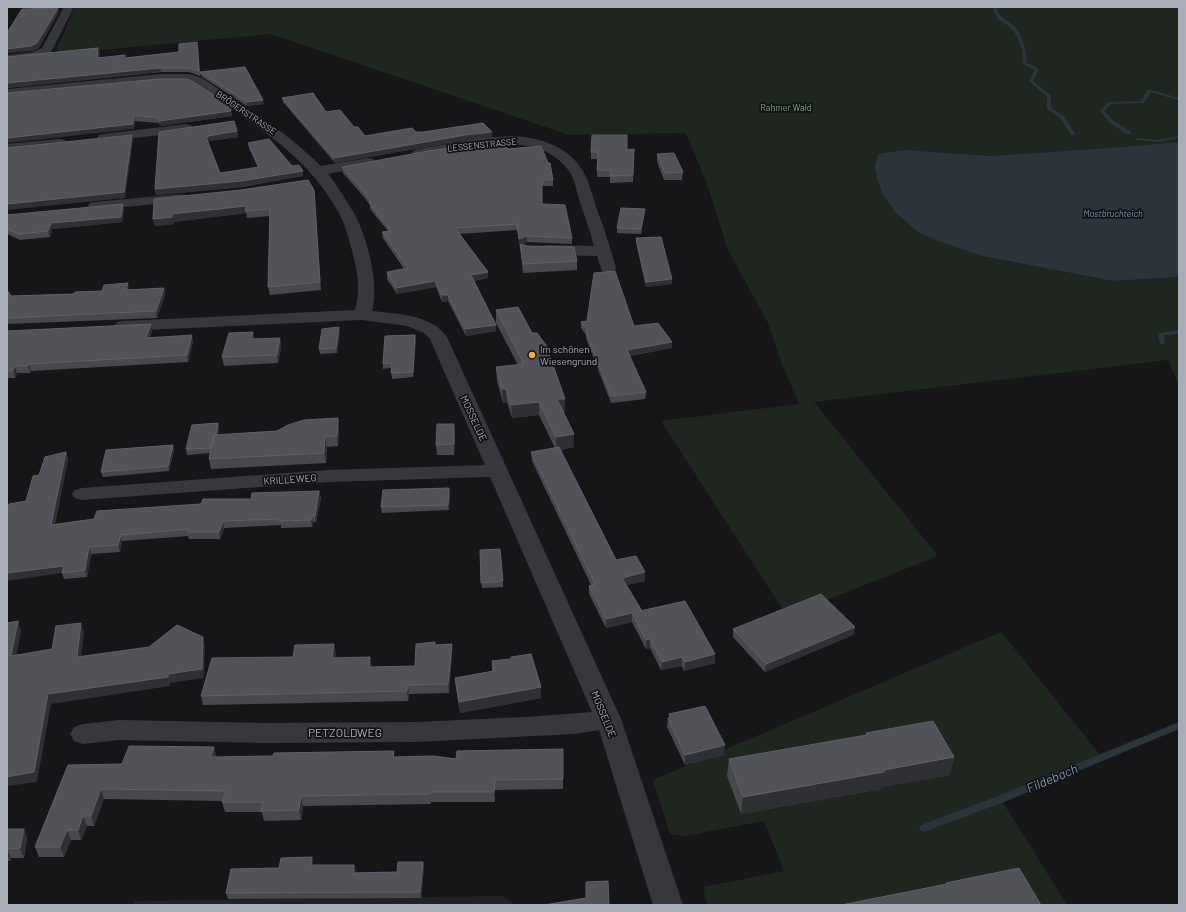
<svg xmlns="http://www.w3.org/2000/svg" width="1186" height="912" viewBox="0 0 1186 912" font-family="Barlow,sans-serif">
<rect width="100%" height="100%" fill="#161618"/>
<path fill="#222225" d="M502,896L515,905H133L134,901Z"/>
<path fill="#1e261f" d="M75,7H1179V142L1122,147L990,156L905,150L883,195L896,213L918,232L982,256L1113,281L1179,277V386L1168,360L814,402L938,556L787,616L661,421L799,404L781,362L768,323L728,250L707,184L686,133L569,135L271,34L58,54L57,48Z
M1001,632L1101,756L1001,799L1067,905H707L703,887L784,871L764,821L685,836L670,834L653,780Z"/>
<path fill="#2c353c" d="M1179,142V277L1113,281L982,256L938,241L918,232L896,213L883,195L877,178L875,166L878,154L905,150L990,156L1122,147Z"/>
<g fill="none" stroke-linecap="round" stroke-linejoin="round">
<path fill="#2c353c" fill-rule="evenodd" d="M996,7H1000L997,10C1001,19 1006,19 1013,25C1023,35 1026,49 1027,63L1039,69L1033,81L1051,96V108L1064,116L1075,134V135H1071L1060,118L1047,109V97L1029,81L1035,70L1023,64L1022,50L1017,36L1010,27L998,19L993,10Z
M1148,89L1179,98V100L1167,97L1151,92L1144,103L1111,104L1104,111L1114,121L1131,132V134H1127L1110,123L1100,111L1108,102L1141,101Z
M1179,136V138L1158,142L1137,140L1135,139L1137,138L1158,140Z
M1179,330V334L1164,335L1165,343L1164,344H1160L1158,334L1159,333Z
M1179,722V729L1004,802L924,832L921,831L919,828L921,825L998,796Z"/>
<path fill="#37383d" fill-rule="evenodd" d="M62,7H72L73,9L51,52L35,58L7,61V55L33,52L42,48L63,9Z
M161,74H189L202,78C243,106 286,131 321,166L368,158L373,159L375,162L373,165L328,174C333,179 336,185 340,191C347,202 354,212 359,223C369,247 379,286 372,311C397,314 431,314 447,337L621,719L683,905H653L599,730L575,734L416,742L263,743L119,740L83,744L74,741L70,734L74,727L83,724L119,720L263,723L416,722L526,717L592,712L490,477L328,482L82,500L75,498L72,494L75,490L82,488L328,470L485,465L430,339L424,333L407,326L362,320L123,331L117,330L114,326L117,322L123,321L355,310C361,290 357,267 351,247C349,240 347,232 344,224C341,216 336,208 331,200C298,148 244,118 194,84L188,82H161L7,97V89Z
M186,124L191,125L193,128L191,131L104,142L99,141L97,138L99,135L104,134Z
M513,136C543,138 571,147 585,175C590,185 593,196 596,207C604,227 610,247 616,268L614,271L608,273L602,271L597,256L547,255L541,253L539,250L541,247L547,245L594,246C590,230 584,215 579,199C576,190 575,179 569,171C537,126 464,149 419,157L414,156L412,153L414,150L419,149L480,138Z
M60,139L65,140L67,143L65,146L7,152V144Z
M181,194L186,195L188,198L186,201L95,210L90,209L88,206L90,203L95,202Z"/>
</g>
<path fill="#47494d" d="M198,47L200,72L263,100L264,104L247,106L201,76L200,73V76L189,72H161L7,88V57L98,48L100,53L99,58H126L179,52Z
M7,93L231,111L232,116L160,126L159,123L135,121L134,129Z
M282,98L326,112L354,127L365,136L416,132L492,137L466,140L335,163L283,102Z
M237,131L238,137L209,141V142L208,143L220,173L258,168L249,148L248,143L292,166L303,171V176L242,187L156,195L155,189L159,132Z
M508,149L553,180V186H542V204L572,238V244L527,242L522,245L577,261V270L523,273L521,253L520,245V246L517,230L459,234L488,272V278L474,281L496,325V331L466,336L448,301L442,302L436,287L397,294L387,279V272L404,269L383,238L382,232L388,231L370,209V205L364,197L343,173L342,167Z
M634,149L633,182L610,183V177H597V159H591V152Z
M657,154L683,172L682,180H664L657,162Z
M314,190L321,290L270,295L268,287L270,216L247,218L246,213L173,222L174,224L155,226L153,219Z
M124,209L122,222L52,229L50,237L20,240L7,234V215Z
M644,214L641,234L617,233V228Z
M636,238L672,279V284L646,287L636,243Z
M164,288L165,295L157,318L7,324V290L11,296L74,294Z
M496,310L565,399V412H563L574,434V447L560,450L616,560L645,581L626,585L642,611L715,654V663L684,671L682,666L661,670L650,648L646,649L632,622L606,628L589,594V586L591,585L532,461L531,452L555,448L539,415L512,418L507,402L503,403L497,381L496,367L518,365L496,323Z
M581,322L634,326L672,342V348L630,356L646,392L645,399L611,403L586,338V335L581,328Z
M7,331H152L150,337L193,342L188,362L31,371L30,373H17L15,378H7Z
M253,332L254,339L280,338L281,347L278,363L224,366L222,357Z
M340,332L337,353L320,354L319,349Z
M415,335L416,340L413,377L392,379L391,368L383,369V364Z
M338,418L339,427L338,446L327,447L326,463L211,469L209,459L210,453L187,455L186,449L218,423L219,429L218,435L277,431Z
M455,434L454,455H437L436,445Z
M173,445L174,450L169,471L103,477L101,472Z
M66,452L68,459L55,524L319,491L321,498L316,522H313L312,527L281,528V525L224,528L220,539H189L188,536L122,541L120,552L91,554L87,577L64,579L62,573L26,501L39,475Z
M449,488L450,493L449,510L382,513L381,507Z
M480,550L503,581V587L482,588Z
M855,627L853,635L765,672L733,637V629Z
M452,644V653L449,693L409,694L408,701L203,705L201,696L293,657L336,653L335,658L372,667L415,666L436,645Z
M511,657L541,698L460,713L456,688L455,678L492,671V661L511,659Z
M669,714L724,755L685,765L667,727L668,718L669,717Z
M866,733L954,757L950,775L881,787V789L741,814L727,776L729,759L866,735Z
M563,749V789L495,790V802H431V804L303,806L301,820L264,821L262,812H225L222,802L223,801L104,799L94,826H87L81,840H71L64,857H39L35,847L122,764L217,757H394L456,759Z
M7,829H24L27,838L24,858H11L10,861H7Z
M312,857L313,863V865H354L356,871L355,873L397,872L423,862L424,868L421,898L228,899L226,893L279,868Z"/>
<path fill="#2f3033" d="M58,8L59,12L39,48L33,51L7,53V49Z
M98,48L100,53L98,63L97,58Z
M160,68L161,72L7,88V83Z
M263,100L264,104L247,106V102Z
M231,111L232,116L160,126L159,121Z
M134,115L135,121L134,129L7,143V138Z
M237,131L238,137L209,141V142L207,143L206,137L208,136Z
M492,132V137L466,140L335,163L334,158L465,135Z
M132,135L133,141L125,198L7,210V204Z
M303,171V176L242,187L156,195L155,189Z
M314,190L315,197L321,290L320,282Z
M123,204L124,209L122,222L52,229L50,237L48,231L51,223Z
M246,206V213L173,222L174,224L155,226L153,219L172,214Z
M645,209L644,214L641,234V229Z
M527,236V242L520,246L519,239Z
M488,272V278L471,281V275Z
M672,279V284L646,287V282Z
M435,281L436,287L397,294L396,288Z
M128,283L129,290H126Z
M164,288L165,295L157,318L156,311Z
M442,295H448V301L442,302Z
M151,324L152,331L147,344L146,338Z
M496,325V331L466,336L465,329Z
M339,327L340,332L337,353L336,348Z
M253,332L254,340L251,339Z
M192,335L193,342L188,362L187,355Z
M415,335L416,340L413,377V372Z
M280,338L281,347L278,363L277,355Z
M672,342V348L627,356V350Z
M29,364L31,371L30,373L28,366Z
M15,366L17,373L15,378L13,370Z
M502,389H506L507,402L503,403Z
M557,399H565V412L557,413Z
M539,402V415L512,418L511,405Z
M338,418L339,427L338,446L337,436Z
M218,423L219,429L214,453L213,448Z
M454,424L455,434L454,455Z
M574,434V447L556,451V437Z
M325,437L327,447L326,463L324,453Z
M173,445L174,450L169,471L168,466Z
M66,452L68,459L53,532L51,525Z
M449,488L450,493L449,510L448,505Z
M319,491L321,498L316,522L315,516Z
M312,516L313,522L312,527L311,520Z
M223,521L224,528L220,539L219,532Z
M121,535L122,541L120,552L118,545Z
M89,547L91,554L87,577L85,570Z
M64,566L62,573L7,581V573Z
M645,572V581L622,586V578Z
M632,613V622L606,628V619Z
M18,621L21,630L15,665L11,656Z
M81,623L84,632L80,666L77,657Z
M855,627L853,635L765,672L766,664Z
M203,637L205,646L204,678L170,683V686L51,704L37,782L7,786V777L48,694L168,674Z
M650,639V648L646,649V640Z
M334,644L336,653L334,667L332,658Z
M452,644V653L449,693L448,684Z
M715,654V663L684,671L685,662Z
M370,657L372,667L371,676L369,667Z
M682,657V666L661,670L662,662Z
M408,685L409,694L408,701L407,691Z
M541,687V698L460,713L459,702Z
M725,745L724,755L685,765V755Z
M214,747L217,757H211Z
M954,757L950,775L881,787V789L741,814L743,797Z
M495,780V802L494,792Z
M101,789L104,799L94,826L91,816Z
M301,796L303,806L301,820L299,810Z
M83,816L87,826L81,840L78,830Z
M24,829L27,838L24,858L20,848Z
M67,830L71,840L64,857L60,847Z
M7,849L11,858L10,861L7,854Z
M312,857L313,863L312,871L311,865Z
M423,862L424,868L421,898L420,892Z
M354,865L356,871L354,879L353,873Z"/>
<path fill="#525359" stroke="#5f6168" d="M58,8L37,43L31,46L7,49V33L22,9Z
M197,42L199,71L188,68H160L7,83V57L98,48L97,58L125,55V58L179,52V44Z
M245,67L263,100L247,102L200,72Z
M160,79H187L192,81L230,106L231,111L159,121V118L134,115L133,124L7,138V93Z
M313,93L326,112L340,110L354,127H358L365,136L412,128L416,132H423L483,123L492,132L465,135L334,158L282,98Z
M234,121L237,131L208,136V137H206L220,173L259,167L248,143L269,139L292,166L299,165L303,171L241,181L155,189L159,132Z
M132,135L124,192L7,204V148Z
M592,135H627V150L634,149L633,175L610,176L611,170H597L598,152H591Z
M501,141L508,149L541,146L548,163H550L553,180H542V204L565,205L572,238L527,236L519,239L517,224L455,228L488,272L471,275L496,325L465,329L448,295H442L435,281L396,288L387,272L408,268L382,232L391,231L369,203L371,202L363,191L342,167L428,151Z
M674,153L683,172L665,173L657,154Z
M308,180L314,190L320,282L268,287L270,209L245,211L246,206L172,214V217L153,219L154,199L241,190Z
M123,204L121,217L51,223L48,231L18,234L7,229V215Z
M621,208L645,209L641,229L617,228Z
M661,237L672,279L646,282L636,238Z
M520,244L527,246L574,247L577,261L523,264Z
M615,271L634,326L658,323L672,342L627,350L646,392L611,396L586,332H588L581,322L587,321L594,273Z
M128,283L126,290L164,288L156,311L7,318V290L11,296L74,294L75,292L102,291L104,285Z
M518,307L532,333H537L546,345L565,399H557L574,434L556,437L539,402L511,405L506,389H502L496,367L524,364L496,310Z
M151,324L146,338L192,335L187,355L29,364L28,366H15L13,370L7,371V331Z
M339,327L336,348L319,349L322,329Z
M253,332L251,339L280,338L277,355L222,357L229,333Z
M415,335L413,372L391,373L392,363L383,364L385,336Z
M338,418L337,436L325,437L324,453L209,459L214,435L277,431L288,425L304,420Z
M218,423L216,435H214L211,448L186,449L192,425Z
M437,424H454V444L436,445Z
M173,445L168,466L101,472L106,450Z
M559,447L616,560L636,556L645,572L622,578L642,611H640L685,601L715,654L685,662L682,657L662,662L650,639L646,640L632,613L606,619L589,586L595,584L531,452Z
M66,452L51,525L94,519L97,511L201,504L203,499H251L252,493L319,491L315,516H312L311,520L280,521L281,519L223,521L219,532H187L189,529L121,535L118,545L89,547L85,570L62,573L64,566L7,573V510L9,504L26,501L33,476L39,475L45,457Z
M449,488L448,505L381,507L383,490Z
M500,549L503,581L481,583L480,550Z
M821,594L855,627L766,664L733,629Z
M18,621L11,656L52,649L56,626L81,623L77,657L149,647L177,625L203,637L202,669L168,674V677L48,694L34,772L7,777V623Z
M435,642V645L452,644L448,684L408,685L407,691L201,696L212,658L293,657L295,645L334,644L332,658L370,657L369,667L415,666L416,644Z
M531,654L541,687L459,702L455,678L494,671L492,661L511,659V657Z
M705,706L725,745L685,755L668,718L670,717L669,714Z
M933,721L954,757L884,770V772L743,797L729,759L867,735L866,733Z
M129,746L214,747L211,757L273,756L274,753L394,751L393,757L433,756L456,759L457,751L563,749V779L495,780L494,792H430V794L301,796L299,810L261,811L263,802H222L226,791L101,789L91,816H83L78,830H67L60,847H35L68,765L122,764Z
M7,829H24L20,848L7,849Z
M312,857L311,865H354L353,873L397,872L398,862H423L420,892L226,893L231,869L279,868L281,858Z
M1019,868L1041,905H841L947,884L946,883Z
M608,881L609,905H544L586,898V882Z"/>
<circle fill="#f2b134" stroke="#111113" stroke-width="1.5" cx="532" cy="355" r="4"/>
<g text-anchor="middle" stroke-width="3.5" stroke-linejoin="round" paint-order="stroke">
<g font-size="9" fill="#7fa381" stroke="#111113">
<text x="786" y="111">Rahmer Wald</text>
</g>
<g font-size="9" fill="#a8adb8" stroke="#111113">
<text transform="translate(246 113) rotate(34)" y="3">BRÖGERSTRASSE</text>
<text transform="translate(482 145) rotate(-6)" y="3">LESSENSTRASSE</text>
</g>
<g font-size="9" font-style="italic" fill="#7f9bb3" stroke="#111113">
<text x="1113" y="217">Mastbruchteich</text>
</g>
<g font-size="10" fill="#a8adb8" stroke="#111113" text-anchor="start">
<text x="540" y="353">Im schönen<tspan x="540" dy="12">Wiesengrund</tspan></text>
</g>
<g font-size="10" fill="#a8adb8" stroke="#111113">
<text transform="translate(474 418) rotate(65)" y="4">MOSSELDE</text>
<text transform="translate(290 479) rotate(-4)" y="4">KRILLEWEG</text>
<text transform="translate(604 714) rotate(68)" y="4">MOSSELDE</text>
</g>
<g font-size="12" fill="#a8adb8" stroke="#111113">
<text x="345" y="737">PETZOLDWEG</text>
</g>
<g font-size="13" font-style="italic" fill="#7f9bb3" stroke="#111113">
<text transform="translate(1052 778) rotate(-23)" y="5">Fildebach</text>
</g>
</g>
<rect width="1186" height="912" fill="none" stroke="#a8adb8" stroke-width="16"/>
</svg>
